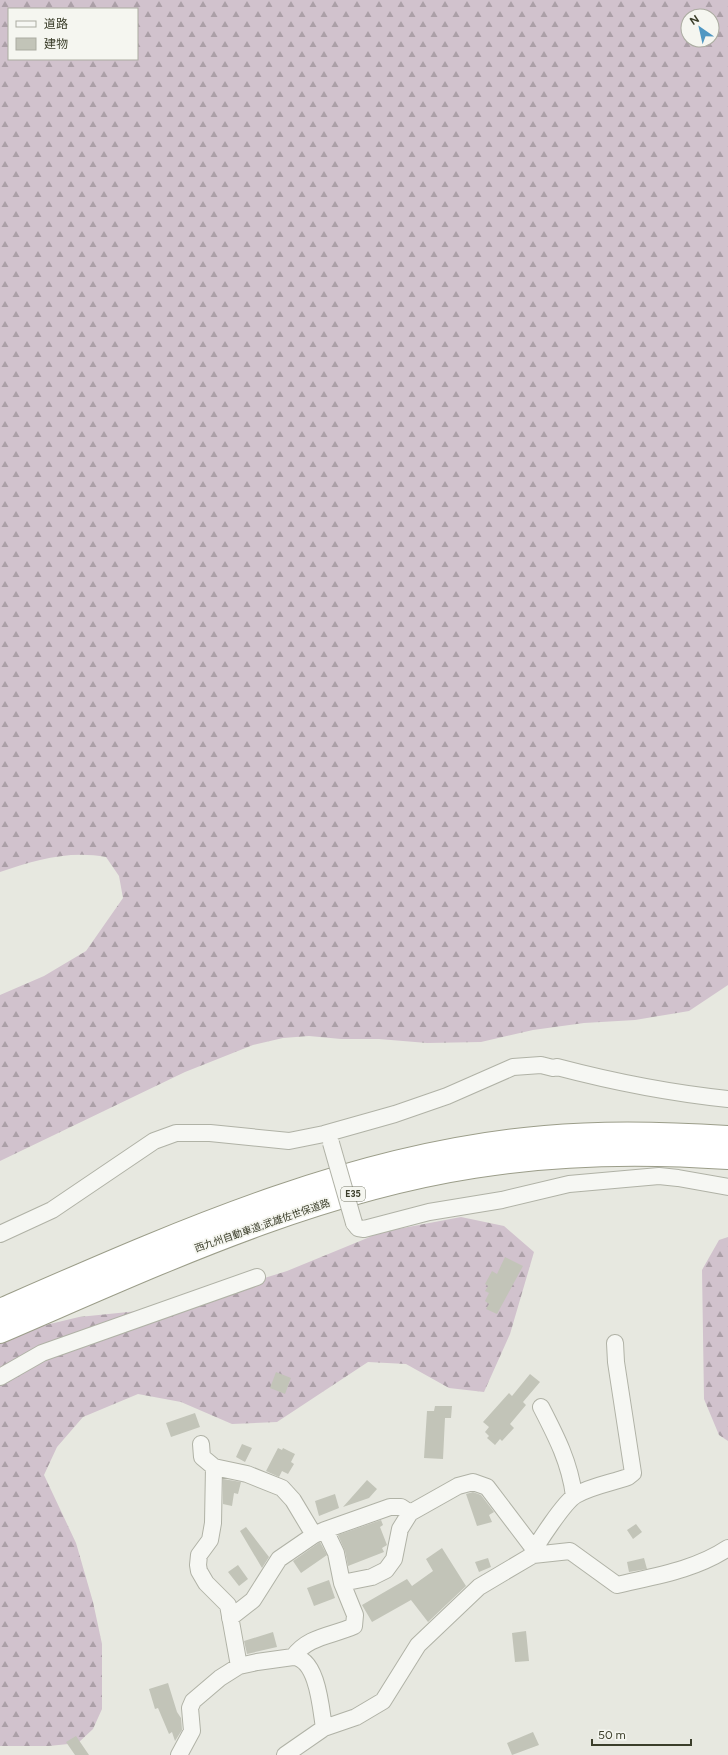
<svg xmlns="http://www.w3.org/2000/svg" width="728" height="1755" viewBox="0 0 728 1755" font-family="Figtree,'Noto Sans JP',sans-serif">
<defs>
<pattern id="forest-firs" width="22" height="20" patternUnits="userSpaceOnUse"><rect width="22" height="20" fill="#d1c2cd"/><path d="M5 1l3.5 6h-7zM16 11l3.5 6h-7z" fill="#ab9fa7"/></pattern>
</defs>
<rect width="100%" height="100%" fill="#e7e8e0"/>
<path fill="url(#forest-firs)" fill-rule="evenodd" d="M0,0H728V985L689,1011L635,1020L584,1023L533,1030L481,1042L427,1043L379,1039H341L309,1036L283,1038L253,1045L185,1072L0,1161V995L44,976L86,951L123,898L119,876L106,857C70,850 34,860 0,872ZM9,9H137V59H9ZM688,16H712V40H688Z
M461,1217L504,1226L534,1252L510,1334L484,1392L449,1388L406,1364L368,1362L277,1422L232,1424L181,1402L138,1394L83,1417L57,1447L44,1475L76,1543L93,1602L102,1644V1709L93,1729L78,1743L49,1746H0V1336L79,1317L138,1311L199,1298L287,1271L382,1232Z
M728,1237V1441L719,1435L704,1399L702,1270L719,1240Z"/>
<path fill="#c2c4b8" d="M505,1257L523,1266L497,1314L486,1309L489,1304L485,1301L489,1293L485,1291L488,1286L485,1284L492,1271L497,1274Z
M276,1372L291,1378L285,1394L270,1388Z
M530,1374L540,1382L523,1402L526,1405L510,1424L514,1428L502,1441L500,1439L495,1445L487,1438L489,1436L485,1432L489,1427L483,1422L509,1393L512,1396Z
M435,1406H452L451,1418H445L443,1459L424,1458L427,1411H434Z
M195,1413L200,1427L171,1437L166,1423Z
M242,1444L252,1448L245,1462L236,1457Z
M278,1448L282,1450L283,1448L295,1454L291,1462L294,1464L288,1474L282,1471L279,1477L266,1471Z
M223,1479L241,1482L238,1494L234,1493L232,1506L223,1504Z
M367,1480L377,1489L369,1498L343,1507Z
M473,1492L481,1495L494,1512L489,1515L492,1522L477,1526L466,1494Z
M335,1494L339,1508L319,1516L315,1501Z
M381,1520L383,1525L380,1527L387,1545L382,1548L384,1552L348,1566L345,1551L338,1535Z
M636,1524L642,1532L633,1539L627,1530Z
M246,1527L269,1557L262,1568L240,1531Z
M320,1542L327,1555L301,1573L293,1561Z
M442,1548L466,1586L428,1622L411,1600L372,1622L362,1605L407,1579L412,1586L433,1571L426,1559Z
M488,1558L491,1567L479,1572L475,1562Z
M644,1558L647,1569L629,1572L627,1562Z
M238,1565L248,1579L239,1586L228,1572Z
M329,1580L335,1598L314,1606L307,1588Z
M526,1631L529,1661L515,1662L512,1633Z
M273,1632L277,1647L247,1654L244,1641Z
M168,1683L177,1712L181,1718L182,1730L175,1741L172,1732L169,1734L158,1708L155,1709L149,1689Z
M533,1732L539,1745L512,1755L507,1743Z
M76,1736L89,1755H75L66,1742Z"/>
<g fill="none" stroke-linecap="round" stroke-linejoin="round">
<g stroke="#b0b2a6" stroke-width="18">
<path id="street" d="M354,1223L358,1228L364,1229L429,1212L502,1200L569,1184L659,1176L678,1178L728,1187
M0,1234L52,1210L154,1141L176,1133H210L289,1141L324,1134L395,1114L447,1096L513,1067L541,1065L553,1068L557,1067C614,1082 670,1093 728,1099
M0,1377L42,1353L257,1277
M541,1407C556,1436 570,1463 574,1496
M201,1444L202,1457L214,1467L247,1474L282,1488L293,1500L314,1535
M214,1467L213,1523L210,1540L199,1555L198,1565L199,1571L206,1583L228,1605L239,1666
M530,1557C537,1544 564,1502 576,1495C591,1486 611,1483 628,1477L633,1473L616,1362L615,1343
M342,1583L372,1577L386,1570L394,1559L400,1529L410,1513L458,1486L473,1482L487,1487L534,1549
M230,1618L253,1600L279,1559L314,1535L325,1530L390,1507H401L410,1513
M293,1657C308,1636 332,1636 354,1626L355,1615L342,1583L336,1553L325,1530
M179,1755L192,1731L190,1708L193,1701L220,1678L239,1666L257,1662L293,1657C318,1658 321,1710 324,1728
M285,1755L324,1728L356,1717L383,1701L418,1645L479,1587L533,1555L570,1551L617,1585C655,1576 695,1570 728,1548"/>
</g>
<g stroke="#9b9d89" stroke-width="24">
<path id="highway" d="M0,1310C174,1234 353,1153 545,1137C607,1131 667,1133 728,1137
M0,1332C154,1266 307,1193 474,1167C558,1153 642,1152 728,1158"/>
</g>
<use href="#street" stroke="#f6f7f3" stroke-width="16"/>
<use href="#highway" stroke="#fff" stroke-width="22"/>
<g stroke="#b0b2a6" stroke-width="18" stroke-linecap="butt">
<path id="street-bridge" d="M331,1143L354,1223"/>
</g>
<use href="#street-bridge" stroke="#f6f7f3" stroke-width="16"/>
</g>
<g text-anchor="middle" stroke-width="3.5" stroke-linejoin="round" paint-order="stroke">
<rect fill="#f5f6f0" stroke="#737565" stroke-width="1" x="341" y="1187" width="24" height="14" rx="3"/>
<g font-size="9" font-weight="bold" fill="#3b3e2a">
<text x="353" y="1197">E35</text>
</g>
<g font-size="10" fill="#3b3e2a" stroke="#f5f6f0">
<text transform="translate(262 1225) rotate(-19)" y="4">西九州自動車道;武雄佐世保道路</text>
</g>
</g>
<rect x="8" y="8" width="130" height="52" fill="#f5f6f0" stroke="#abaca1"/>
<rect x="16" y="21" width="20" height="6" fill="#f6f7f3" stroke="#abaca1"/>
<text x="44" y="28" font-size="12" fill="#3b3e2a">道路</text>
<rect x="16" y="38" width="20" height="12" fill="#c2c4b8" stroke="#abaca1"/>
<text x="44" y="48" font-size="12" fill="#3b3e2a">建物</text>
<g transform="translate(700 28) rotate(326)"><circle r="19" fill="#f5f6f0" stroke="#abaca1"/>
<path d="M0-3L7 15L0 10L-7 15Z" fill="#4f97c3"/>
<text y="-6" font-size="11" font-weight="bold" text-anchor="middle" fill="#3b3e2a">N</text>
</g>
<path d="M592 1739v6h99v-6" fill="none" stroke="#3b3e2a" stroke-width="2"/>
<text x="598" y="1739" font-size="12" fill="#3b3e2a" stroke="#f5f6f0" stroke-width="3" paint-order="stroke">50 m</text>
</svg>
